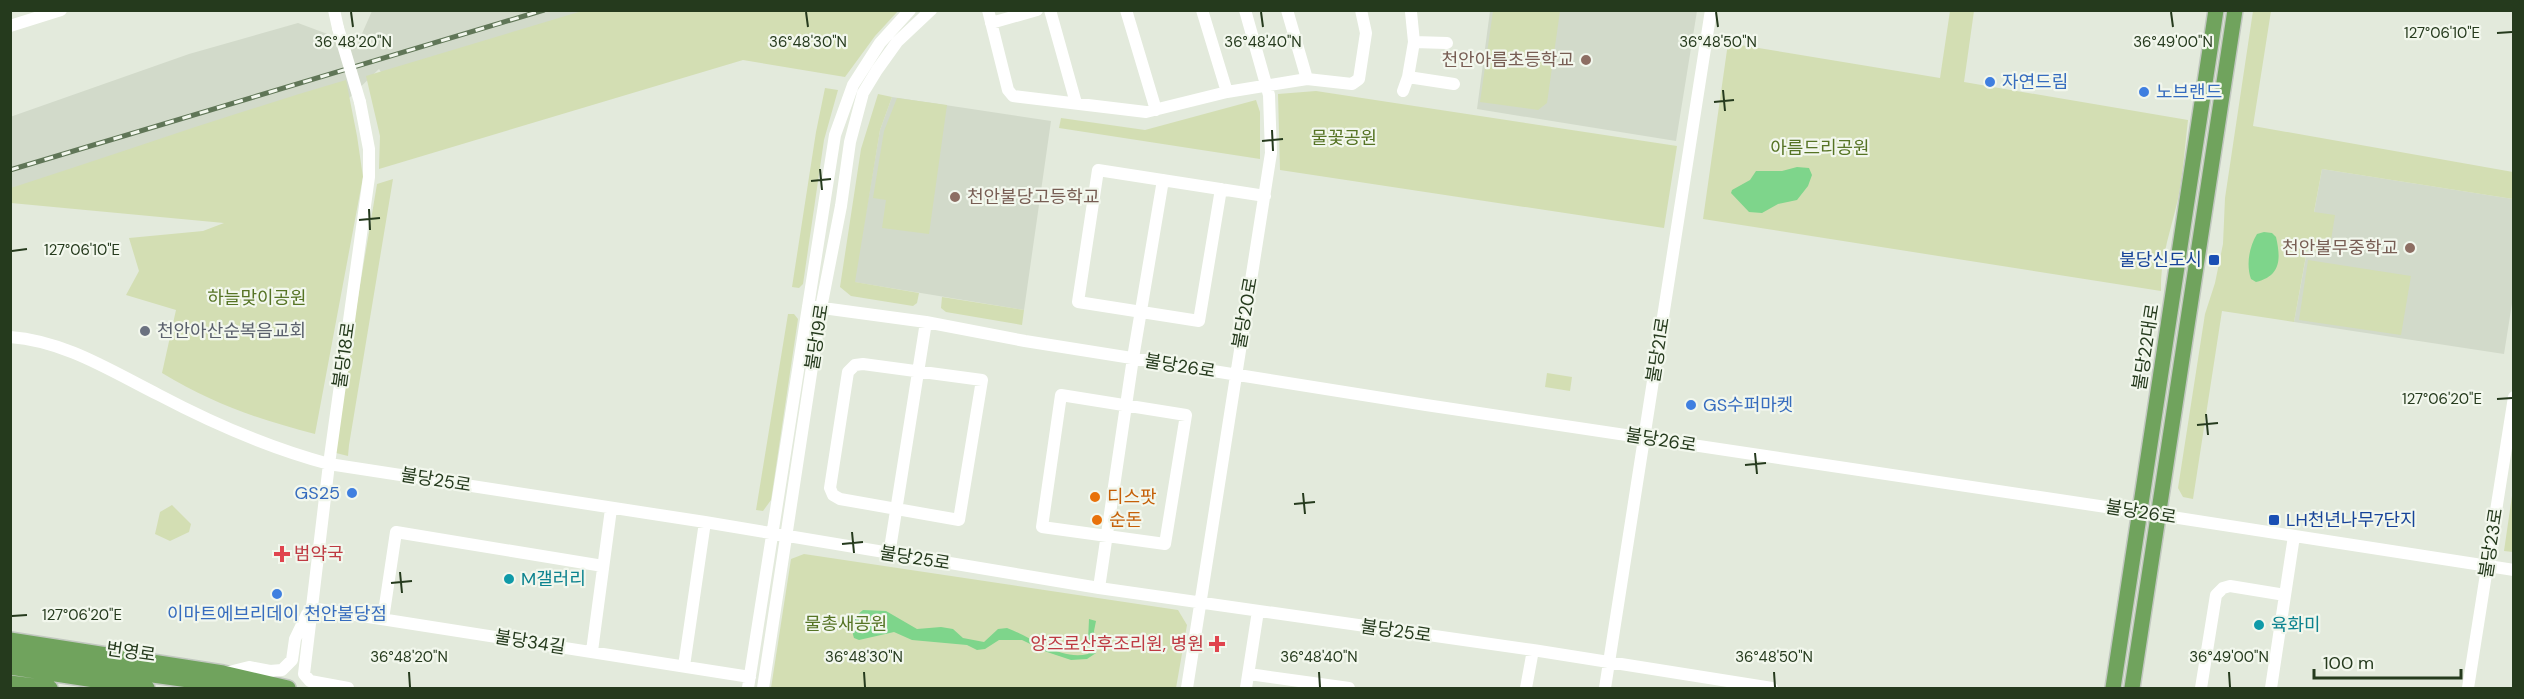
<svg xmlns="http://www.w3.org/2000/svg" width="2524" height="699" viewBox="0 0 2524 699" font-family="'DM Sans','Noto Sans KR',sans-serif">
<rect width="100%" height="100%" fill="#e3eadc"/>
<path fill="#d2daca" d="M372,11H672L398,99L379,69L347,100L11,201L10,117L189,54L298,23L357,45Z
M1490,11H1697L1676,141L1477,109Z
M892,97L1051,121L1024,310L854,282L880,130Z
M2322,169L2513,199V297L2504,354L2294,322Z"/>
<path fill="#d3deb3" d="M582,11V10L898,11L875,36L845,77L743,60L379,169L380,136L366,76Z
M1493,11H1560L1547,103L1538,110L1480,102Z
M1950,11H1974L1964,82L2188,120C2185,146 2183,173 2178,199C2171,230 2160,258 2161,291L1703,219L1728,43L1940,78Z
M2253,11H2271L2253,126L2513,172V199L2322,169L2314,212L2335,215L2329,253L2307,250L2294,322L2222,311L2193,499L2183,497L2178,488L2205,314L2215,283L2223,244L2225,198Z
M346,80L357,136L363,177L315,434C258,419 213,404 162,373L176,310L126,295L139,271L129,238L203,231L224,223L11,203V188C122,152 233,113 346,80Z
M825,88L838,90L824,140L803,284L799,288L792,287L816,132Z
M1316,91L1677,146L1664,228L1280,170L1278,94Z
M878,94L892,97L880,130L855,282L919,293L917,303L913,306L851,296L840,287L861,149Z
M897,98L947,105L929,234L882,228L886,200L873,198L884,131Z
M1256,100L1260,112V159L1059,128L1061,118L1145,130Z
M393,179L349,445L348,456L336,453L333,447L377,184Z
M2308,260L2411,276L2401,335L2299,320Z
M942,297L1024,310L1022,325L946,312L941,308Z
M788,314H794L798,319L771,500L763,511L756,510Z
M1547,373L1572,377L1570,391L1545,387Z
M2513,489V552L2504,551Z
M172,505L191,524L189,532L170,541L155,534L160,512Z
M804,554L1178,610L1187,625L1176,688H771L791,559Z"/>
<path fill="#7ed58b" d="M1797,167L1809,168L1812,175L1808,186L1797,200L1778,204L1762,213L1749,212L1731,193L1732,190L1750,180L1756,171H1782Z
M2264,232L2272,233L2276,237C2281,259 2281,276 2256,282L2251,279C2246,265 2249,247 2257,234Z
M863,610L886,611L917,629L941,627L953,629L963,638L984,642L998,629L1007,628C1032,637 1060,661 1088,654L1091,650L1088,641L1089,619L1096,621L1094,631L1096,653L1087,659L1071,660L1047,652L1022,640H999L985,649L977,650L967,645L912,640L894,632L859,640L854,638C850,626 854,617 863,610Z"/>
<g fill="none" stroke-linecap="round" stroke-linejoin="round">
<g stroke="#c2c8c0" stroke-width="18">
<path id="major" d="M10,640L223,673L288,688
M10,655L246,688
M10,667L147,688
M10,683L50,688
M2113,688L2216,10
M2132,688L2235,10"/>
</g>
<path stroke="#fff" stroke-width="12" d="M334,10L338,28
M988,10L1008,90L1013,96L1146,112L1227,92L1307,79L1287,10
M1050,10L1076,103
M1126,10L1156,110
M1202,10L1227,92
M991,23L1037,10
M10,26L61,10
M1414,42L1447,43
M1408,77L1454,84
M1307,79L1352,84L1359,79L1366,33L1361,10
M1403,91L1408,77L1414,42L1411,12
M1221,189L1199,321L1078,302L1098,170L1265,196
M808,306L926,322L1025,341L1426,405L2159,515L2514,570
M10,337C65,341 111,371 159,395C214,424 269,448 329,464L705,522L1099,588L1533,650L1772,688
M863,364L982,380L959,520L840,499L833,495L830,488L848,372L855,365Z
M1061,395L1186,415L1165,544L1042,527Z
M889,555L926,322
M1099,588L1133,358L1163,180
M311,608L750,677
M383,619L396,532L603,566
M592,651L611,509
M684,666L705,522
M225,673L249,667L270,671L282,670L292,660L295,639L307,614
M1249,674L1349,688
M348,688L310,681L304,674L329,464L369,177V149L360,102
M748,688L835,135L853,85L880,43L910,10
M763,688L821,308L841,206L850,142L863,93L877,70L897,42L931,10
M1187,688L1271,153L1269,95L1245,10
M1246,688L1258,611
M1526,688L1533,650
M1605,688L1711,10
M2201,688L2216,595L2223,588L2230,586L2285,595
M2271,688L2294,536
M2468,688L2514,397"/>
<use href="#major" stroke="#70a35d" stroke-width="15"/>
<g stroke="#607657" stroke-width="5">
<path id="rail" d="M10,170L544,10"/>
</g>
<use href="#rail" stroke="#f2f7ed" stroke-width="3" stroke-dasharray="9" stroke-linecap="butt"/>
<path stroke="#fff" stroke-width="12" d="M338,28L360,102"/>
</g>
<path fill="none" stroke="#253a1d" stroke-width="2" d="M351,12L353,27M806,12L808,27M1261,12L1263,27M1716,12L1718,27M2171,12L2173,27M2497,33L2512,32M1723,90L1725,111M1714,102L1734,100M1272,130L1273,151M1262,141L1283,139M820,169L822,190M811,181L831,179M369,209L370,230M359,220L380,218M12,251L27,249M2497,399L2512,398M2206,414L2208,435M2197,425L2218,423M1755,453L1757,474M1745,465L1766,463M1303,493L1305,514M1294,504L1315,502M852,532L854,553M842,544L863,542M400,572L402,593M391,583L412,581M12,616L27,615M409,672L410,687M864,672L865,687M1319,672L1320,687M1774,672L1775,687M2229,672L2230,687"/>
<g fill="#8d6e63" stroke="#f2f7ed" stroke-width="2">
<circle cx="1586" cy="60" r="6"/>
<circle cx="955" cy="197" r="6"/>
<circle cx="2410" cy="248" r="6"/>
</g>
<g fill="#3f7fe0" stroke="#f2f7ed" stroke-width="2">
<circle cx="1990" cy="82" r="6"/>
<circle cx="2144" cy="92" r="6"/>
<circle cx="1691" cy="405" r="6"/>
<circle cx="352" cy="493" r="6"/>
<circle cx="277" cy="594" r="6"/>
</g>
<g fill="#1a4fb4" stroke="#f2f7ed" stroke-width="2">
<rect x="2208" y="254" width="12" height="12" rx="3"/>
<rect x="2268" y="514" width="12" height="12" rx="3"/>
</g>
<circle fill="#6b7280" stroke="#f2f7ed" stroke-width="2" cx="145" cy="331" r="6"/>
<g fill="#e8710a" stroke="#f2f7ed" stroke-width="2">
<circle cx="1095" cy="497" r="6"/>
<circle cx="1097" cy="520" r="6"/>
</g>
<g fill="#e0444e" stroke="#f2f7ed" stroke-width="2">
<path d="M279 545h6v6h6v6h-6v6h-6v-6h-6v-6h6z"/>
<path d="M1214 635h6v6h6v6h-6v6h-6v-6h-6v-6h6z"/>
</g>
<g fill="#0f9aa8" stroke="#f2f7ed" stroke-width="2">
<circle cx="509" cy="579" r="6"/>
<circle cx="2259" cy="625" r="6"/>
</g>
<g text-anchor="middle" stroke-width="4.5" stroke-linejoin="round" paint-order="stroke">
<g font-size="18" fill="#785e54" stroke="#f2f7ed" text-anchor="end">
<text x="1574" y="66">천안아름초등학교</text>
<text x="967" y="203" text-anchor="start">천안불당고등학교</text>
<text x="2398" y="254">천안불무중학교</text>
</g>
<g font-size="18" fill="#366cbe" stroke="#f2f7ed" text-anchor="start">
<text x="2002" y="88">자연드림</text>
<text x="2156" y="98">노브랜드</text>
<text x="1703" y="411">GS수퍼마켓</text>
<text x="340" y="499" text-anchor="end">GS25</text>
<text x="277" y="620" text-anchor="middle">이마트에브리데이 천안불당점</text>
</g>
<g font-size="18" fill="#567425" stroke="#f2f7ed">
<text x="1344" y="144">물꽃공원</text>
<text x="1820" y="154">아름드리공원</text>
<text x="257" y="304">하늘맞이공원</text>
<text x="846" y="630">물총새공원</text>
</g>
<g font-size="18" fill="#164399" stroke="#f2f7ed" text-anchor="end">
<text x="2202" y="266">불당신도시</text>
<text x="2286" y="526" text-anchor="start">LH천년나무7단지</text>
</g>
<g font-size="18" fill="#253a1d" stroke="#f2f7ed">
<text transform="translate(1245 313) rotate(-80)" y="6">불당20로</text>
<text transform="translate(817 337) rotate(-81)" y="6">불당19로</text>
<text transform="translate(2146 347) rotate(-81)" y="6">불당22대로</text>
<text transform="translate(1658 350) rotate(-81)" y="6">불당21로</text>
<text transform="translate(344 355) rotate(-82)" y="6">불당18로</text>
<text transform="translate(1180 366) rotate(9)" y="6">불당26로</text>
<text transform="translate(1661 440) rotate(9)" y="6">불당26로</text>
<text transform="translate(436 480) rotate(9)" y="6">불당25로</text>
<text transform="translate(2141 512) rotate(9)" y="6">불당26로</text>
<text transform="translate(2491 543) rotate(-81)" y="6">불당23로</text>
<text transform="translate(915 558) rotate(9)" y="6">불당25로</text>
<text transform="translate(1396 631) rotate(8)" y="6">불당25로</text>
<text transform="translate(530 642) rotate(9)" y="6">불당34길</text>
<text transform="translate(131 652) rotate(8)" y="6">번영로</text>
</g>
<g font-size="18" fill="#5b616d" stroke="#f2f7ed" text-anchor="start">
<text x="157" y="337">천안아산순복음교회</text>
</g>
<g font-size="18" fill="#c56008" stroke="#f2f7ed" text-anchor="start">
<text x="1107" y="503">디스팟</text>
<text x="1109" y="526">순돈</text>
</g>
<g font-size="18" fill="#be3a42" stroke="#f2f7ed" text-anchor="start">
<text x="294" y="560">범약국</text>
<text x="1204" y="650" text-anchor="end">앙즈로산후조리원, 병원</text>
</g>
<g font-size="18" fill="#0d838f" stroke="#f2f7ed" text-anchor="start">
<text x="521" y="585">M갤러리</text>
<text x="2271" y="631">육화미</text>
</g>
</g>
<g font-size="15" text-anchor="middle" fill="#253a1d" stroke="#f2f7ed" stroke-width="4.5" stroke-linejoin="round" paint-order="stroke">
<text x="2442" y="38">127°06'10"E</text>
<text x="353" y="47">36°48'20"N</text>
<text x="808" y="47">36°48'30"N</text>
<text x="1263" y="47">36°48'40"N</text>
<text x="1718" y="47">36°48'50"N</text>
<text x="2173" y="47">36°49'00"N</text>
<text x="82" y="255">127°06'10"E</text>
<text x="2442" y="404">127°06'20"E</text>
<text x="82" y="620">127°06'20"E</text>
<text x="409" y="662">36°48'20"N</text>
<text x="864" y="662">36°48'30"N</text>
<text x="1319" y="662">36°48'40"N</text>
<text x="1774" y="662">36°48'50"N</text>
<text x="2229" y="662">36°49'00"N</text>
</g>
<rect width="2524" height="699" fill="none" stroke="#253a1d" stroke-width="24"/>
<path d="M2314 669v9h147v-9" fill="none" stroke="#253a1d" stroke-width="3"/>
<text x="2323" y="669" font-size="18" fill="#253a1d" stroke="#f2f7ed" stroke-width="4.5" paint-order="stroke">100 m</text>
</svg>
